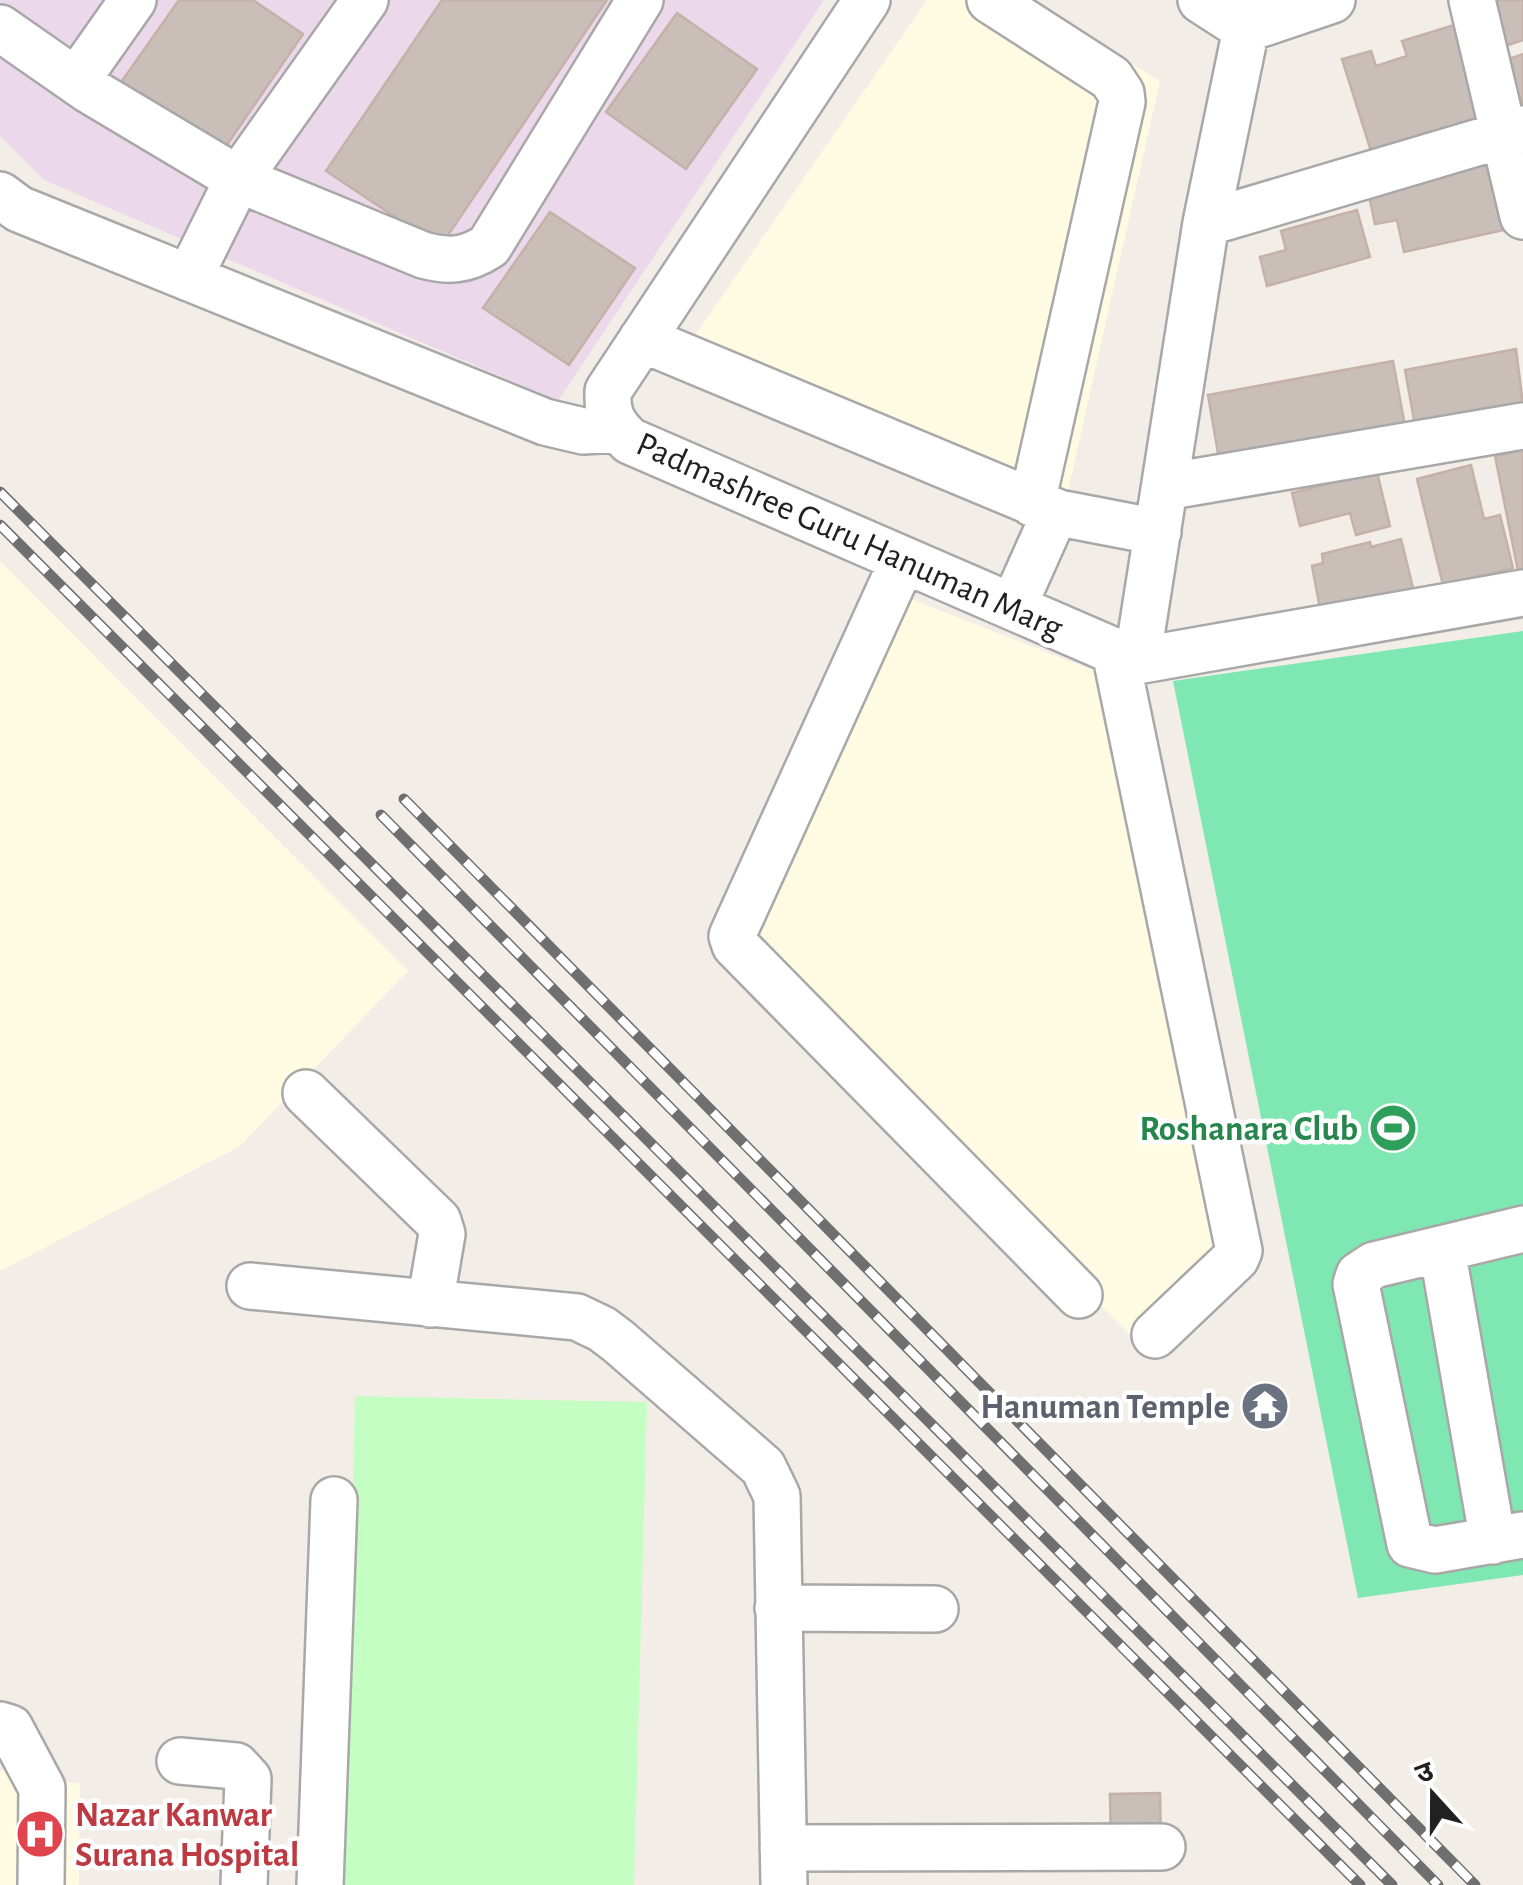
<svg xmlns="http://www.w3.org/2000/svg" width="1523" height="1885" viewBox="0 0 1523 1885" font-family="'Alegreya Sans','Noto Sans Devanagari',sans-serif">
<rect width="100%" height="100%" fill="#f2ede7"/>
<path fill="#ecd8eb" d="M0,0H824L558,401L44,180L0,136Z"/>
<path fill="#fffbe3" d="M927,0H1026L1160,81L1066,500L689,344Z
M0,561L408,971L240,1146L0,1271Z
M898,594L1133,686L1253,1244L1146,1351L735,938Z
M0,1770L80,1784L79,1885H0Z"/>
<path fill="#c5fec2" d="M355,1396L647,1402L634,1885H343Z"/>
<path fill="#7fe7b1" d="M1523,631V1575L1358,1598L1173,681Z"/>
<path fill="#cabeb9" stroke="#c5b1a8" stroke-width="2.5" d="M179,0H253L303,34L218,158L117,88Z
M442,0H607L440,247L326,171Z
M1484,0H1523V40L1500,48Z
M677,13L757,69L686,169L606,112Z
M1454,25L1488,132L1376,167L1342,59L1371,51L1376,66L1407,56L1402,41Z
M1523,54V109L1506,60Z
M1499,147L1517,227L1404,252L1397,220L1375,224L1365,177Z
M1357,210L1370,257L1267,286L1260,257L1286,250L1281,231Z
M550,212L635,268L569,365L483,308Z
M1516,349L1523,405L1415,425L1405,370Z
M1393,361L1405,426L1219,459L1208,395Z
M1523,450V570L1518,571L1495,456Z
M1471,465L1484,519L1500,515L1513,568L1443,585L1417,479Z
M1377,472L1390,526L1356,535L1350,513L1300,526L1292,493Z
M1401,539L1415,596L1322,619L1312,566L1323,563L1322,554L1370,542L1371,547Z
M1160,1793L1161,1844L1111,1845L1110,1794Z"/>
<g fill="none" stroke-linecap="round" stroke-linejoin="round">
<g stroke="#a8a8a8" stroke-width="50">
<path id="minor" d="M867,0L608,391C607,414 612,425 630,441L1137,661L1523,593
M990,0L1111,78L1121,93L1122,102L1032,503
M1201,0L1246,29
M1472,0L1523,216
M0,28L89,90L238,179L423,255C448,262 466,261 489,246L640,0
M1246,29L1332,0
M76,81L133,0
M0,195L19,209L545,422L583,431L617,429
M1206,223L1523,129
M189,278L238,179L365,0
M642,339L1059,513
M1165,487L1523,426
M903,560L732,936L735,945L1079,1295
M1013,607L1051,522L1059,513L1158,532
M1115,652L1239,1251L1236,1258L1155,1335
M1137,661L1206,223L1246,29L1265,0
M306,1093L438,1221L442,1234L430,1304
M1523,1229L1374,1265L1359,1275L1356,1284L1410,1544L1435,1550L1523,1535
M1442,1249L1493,1541
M250,1286L577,1317L602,1329L618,1341L763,1467L777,1496L784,1885
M778,1608L935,1609
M0,1725L10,1728L42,1788L41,1885
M180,1761L236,1766L248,1779L244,1885
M783,1848L1162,1847
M320,1885L334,1500"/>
</g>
<use href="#minor" stroke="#fff" stroke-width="45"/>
<g stroke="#6f6f6f" stroke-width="11">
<path id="rail" d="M0,492L1392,1885
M0,525L1360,1885
M404,799L1475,1885
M381,815L1438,1885"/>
</g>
<use href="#rail" stroke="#fff" stroke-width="8" stroke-dasharray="22" stroke-linecap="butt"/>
</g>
<defs>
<g id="stadium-disc" transform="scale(2.5)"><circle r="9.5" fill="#2e9e5b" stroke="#fff"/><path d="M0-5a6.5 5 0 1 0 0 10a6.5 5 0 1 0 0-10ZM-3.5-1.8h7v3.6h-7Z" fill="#fff"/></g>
<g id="temple-disc" transform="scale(2.5)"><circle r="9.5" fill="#6b7280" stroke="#fff"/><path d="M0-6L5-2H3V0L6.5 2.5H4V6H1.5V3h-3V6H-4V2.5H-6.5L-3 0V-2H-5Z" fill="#fff"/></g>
<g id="hospital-disc" transform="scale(2.5)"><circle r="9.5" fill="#e0444e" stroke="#fff"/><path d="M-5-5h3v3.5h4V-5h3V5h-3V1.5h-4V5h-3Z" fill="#fff"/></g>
</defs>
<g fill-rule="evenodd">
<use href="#stadium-disc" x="1393" y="1128"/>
<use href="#temple-disc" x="1265" y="1406"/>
<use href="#hospital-disc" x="40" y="1834"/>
</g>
<g text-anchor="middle" stroke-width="9" stroke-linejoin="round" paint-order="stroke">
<g font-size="35" fill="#212121" stroke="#fff">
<text transform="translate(850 535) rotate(24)" y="12">Padmashree Guru Hanuman Marg</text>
</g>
<g font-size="35" font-weight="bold" fill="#27864d" stroke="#fff" text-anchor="end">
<text x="1358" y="1140">Roshanara Club</text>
</g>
<g font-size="35" font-weight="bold" fill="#5b616d" stroke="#fff" text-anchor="end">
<text x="1230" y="1418">Hanuman Temple</text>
</g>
<g font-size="35" font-weight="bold" fill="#be3a42" stroke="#fff" text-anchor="start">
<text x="75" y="1826">Nazar Kanwar<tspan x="75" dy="40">Surana Hospital</tspan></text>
</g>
</g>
<g transform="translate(1433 1795) rotate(339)" stroke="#ffffff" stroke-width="8" paint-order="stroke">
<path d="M0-8L18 38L0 25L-18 38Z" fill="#212121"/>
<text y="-15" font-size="28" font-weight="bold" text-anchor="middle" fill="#212121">उ</text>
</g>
</svg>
